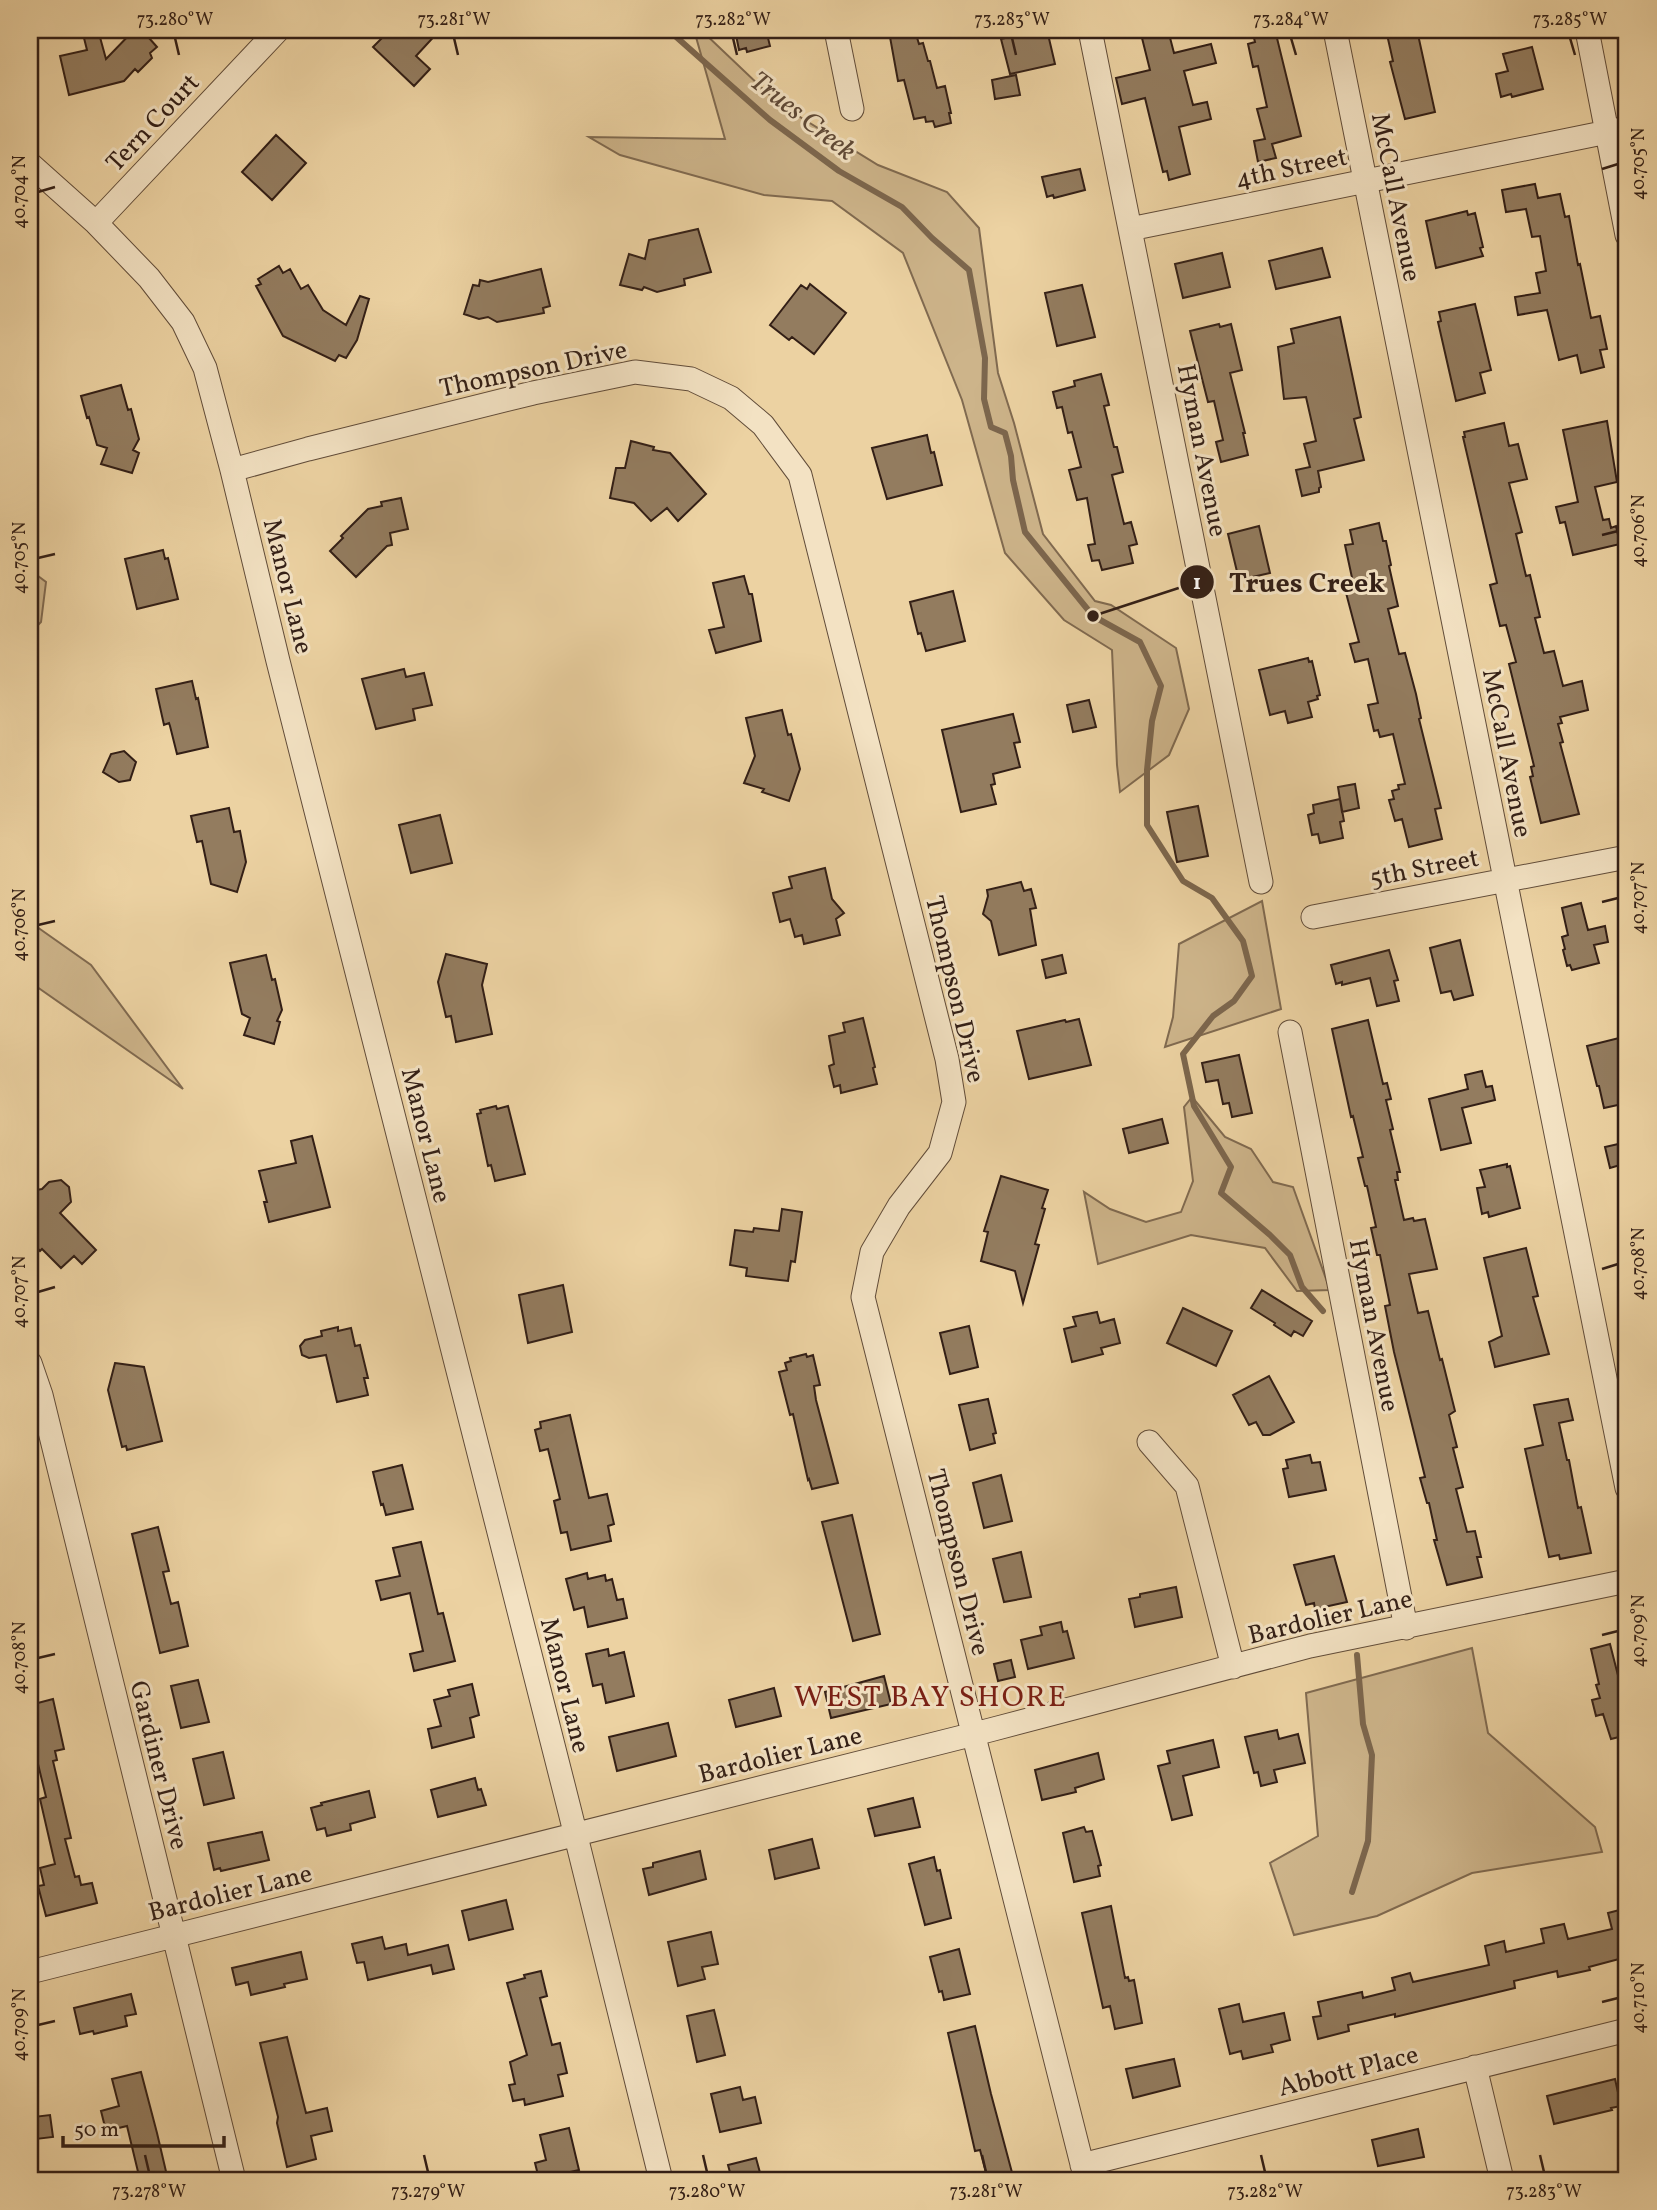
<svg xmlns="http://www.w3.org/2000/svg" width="1657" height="2210" viewBox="0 0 1657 2210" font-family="Vollkorn,serif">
<rect width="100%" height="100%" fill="#ecd2a2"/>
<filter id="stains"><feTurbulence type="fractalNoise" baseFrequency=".00286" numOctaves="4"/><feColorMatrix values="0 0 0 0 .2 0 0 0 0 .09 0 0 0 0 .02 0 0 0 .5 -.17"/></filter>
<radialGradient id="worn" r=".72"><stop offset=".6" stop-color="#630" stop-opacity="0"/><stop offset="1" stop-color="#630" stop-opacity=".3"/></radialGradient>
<path fill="#cdb48a" stroke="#806a50" stroke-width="2" d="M694,30H701L779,104L878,165L947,192L979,228L998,373L1014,423L1043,534L1095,601L1111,605L1176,648L1189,709L1169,755L1120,792L1117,765L1112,650L1064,620L1005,553L962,400L903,253L832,201L764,195L620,155L589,137L725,139Z
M30,570L46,582L41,622L30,633Z
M1262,901L1281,1009L1165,1047L1173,1017L1179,944Z
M30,922L91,965L183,1089L30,982Z
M1192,1097L1225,1137L1251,1149L1273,1182L1293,1187L1330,1290L1297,1291L1265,1248L1191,1235L1098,1264L1084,1192L1110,1209L1146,1222L1181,1212L1193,1181L1184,1107Z
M1472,1648L1488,1733L1595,1827L1602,1852L1472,1873L1377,1916L1294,1935L1270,1863L1318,1836L1306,1693Z"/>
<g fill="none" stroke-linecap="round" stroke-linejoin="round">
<path stroke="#7c664d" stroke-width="6" d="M672,30L674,35L770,120L839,171L902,207L932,238L969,270L985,358L984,399L991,427L1005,433L1011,456L1013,480L1025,532L1093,616L1140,642L1161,686L1152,721L1147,770V825L1183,881L1212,898L1243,941L1252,976L1234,1001L1213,1016L1183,1054L1194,1106L1231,1167L1221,1193L1270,1235L1290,1255L1302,1287L1323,1311
M1352,1892L1368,1841L1372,1755L1363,1724L1357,1655"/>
</g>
<path fill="#937c5f" stroke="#331f16" stroke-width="2" d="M82,30H98L106,59L134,30H142L157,47L150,53L152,58L138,72L135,69L124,81L69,95L60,56L87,50Z
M390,30H440L416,56L430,69L414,86L373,47Z
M735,30H766L770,46L747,52L746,48L739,50Z
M1038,30H1047L1055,64L1010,74L1001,39Z
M1140,30H1168L1174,53L1211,44L1216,63L1184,71L1193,105L1207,102L1211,119L1179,127L1190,174L1169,180L1167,171L1163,172L1145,98L1122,104L1116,78L1150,70Z
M1252,30H1275L1301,136L1272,144L1276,158L1258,162L1254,141L1265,139L1257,109L1267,107L1258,66L1253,67L1248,44L1255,42Z
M1386,30H1417L1435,112L1405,119L1390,62L1393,61Z
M915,31L919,44L923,43L928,61H930L937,88L945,86L951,113H949L951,123L935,127L933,121L926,122L925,117L914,119L904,80L898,81L890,37Z
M1532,47L1543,89L1512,97L1511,94L1501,97L1496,74L1508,71L1503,54Z
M1016,75L1020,95L995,99L992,80Z
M276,135L306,163L272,200L242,172Z
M1080,169L1085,190L1054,198L1053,195L1047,197L1042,177Z
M1535,184L1538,198L1560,194L1565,217L1569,216L1578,265L1580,264L1591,318L1600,316L1607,349L1600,350L1604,367L1581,373L1577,355L1559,360L1547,310L1518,315L1515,297L1540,293L1536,273L1546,271L1540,236L1532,237L1526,209L1506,212L1502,190Z
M1467,211L1468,215L1475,213L1483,247L1480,248L1483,256L1436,268L1426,221Z
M698,229L711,272L684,279L685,285L657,292L644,287L642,290L620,285L629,254L645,259L649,240Z
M1322,248L1330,277L1276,289L1269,261Z
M1222,253L1230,287L1183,298L1175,264Z
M279,266L283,273L290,269L301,289L308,285L323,310L346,325L360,296L369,299L357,340L346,358L339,355L335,361L283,336L256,286L261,284L258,279Z
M541,269L550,306L543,308L544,313L497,322L488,317L479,319L464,314L473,285L479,286L480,280L488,282Z
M810,284L846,313L814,354L792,337L789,340L770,325L801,285L807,289Z
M1082,285L1095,337L1057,346L1045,293Z
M1475,304L1491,370L1480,373L1485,393L1456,401L1438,322L1441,321L1439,312Z
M1340,317L1361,417L1354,419L1364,460L1318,471L1321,487L1319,488V492L1302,496L1296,470L1310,467L1304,444L1316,441L1306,397L1284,399L1278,347L1294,343L1291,329Z
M1219,324L1220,327L1231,324L1242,370L1230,373L1245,433H1243L1248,455L1221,462L1216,442L1223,440L1214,401L1208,402L1190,331Z
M1101,374L1109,405L1104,406L1114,447H1117L1123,472L1112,475L1124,524L1131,522L1137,544L1129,546L1133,563L1102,570L1099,560L1092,561L1088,545L1095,544L1087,498L1077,500L1069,470L1081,467L1072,432L1068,433L1062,407L1057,408L1053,392L1075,386L1074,381Z
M121,385L128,410L131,409L139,439L133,450L139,453L132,473L101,464L107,448L97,445L89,417L87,418L81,396Z
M1607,421L1617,482L1595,487L1603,520L1609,519L1611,528L1616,526L1620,544L1573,555L1565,522L1560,523L1556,507L1578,502L1563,430Z
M1504,423L1509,446L1518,444L1527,479L1509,483L1522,532L1516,534L1526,576L1530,575L1540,617L1535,618L1544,653L1554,651L1563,686L1582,681L1588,710L1560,717L1562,723L1558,724L1563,742L1560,743L1579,814L1541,823L1530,777L1533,776L1531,767L1534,766L1509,664L1516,662L1506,625L1500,626L1490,585L1497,583L1463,437H1465L1464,432Z
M927,435L931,453L934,452L942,485L887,499L872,448Z
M631,441L654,447L653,450L670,453L706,494L678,521L667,508L651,521L634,503L610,498L616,468H625Z
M401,498L408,529L390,533L392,545L387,546L356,577L330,551L343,538L341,536L368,509L382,506L381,502Z
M1379,523L1383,541H1386L1391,565L1389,566L1398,606L1388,609L1399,654L1405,653L1416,694L1421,718L1419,719L1441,808L1435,809L1442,839L1409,847L1402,819L1395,821L1389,800L1394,799L1392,791L1399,789L1398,785L1405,784L1393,734L1380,737L1378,730L1374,731L1368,705L1378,703L1368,659L1355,662L1350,644L1359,642L1345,589L1354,587L1345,545L1353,544L1350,530Z
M1259,526L1270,573L1239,580L1228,534Z
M163,550L165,559L168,558L178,599L137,609L125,559Z
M744,576L749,594H752L761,641L716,653L709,630L724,627L713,583Z
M953,591L965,641L926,651L921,633L918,634L910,602Z
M1308,658L1309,662L1312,661L1320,695L1317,696L1318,699L1308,702L1312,717L1288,723L1285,711L1270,715L1259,670Z
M404,669L406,677L424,673L432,705L413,709L415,720L376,729L362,679Z
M192,681L196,699L198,698L208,747L177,754L170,726L169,723L164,725L156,689Z
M1089,700L1096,727L1073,732L1067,705Z
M782,710L788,735L791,734L800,769L789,801L762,792L764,789L744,783L755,756L746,718Z
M1013,714L1020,742L1014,743L1020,767L993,774L995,784L991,785L996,804L961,812L942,730Z
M124,751L136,762L130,780L119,782L103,772L111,754Z
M1355,784L1359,808L1342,812L1338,787Z
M1340,799L1344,821L1340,822L1343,838L1320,843L1318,834L1312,835L1308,815L1314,813L1313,805Z
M1198,806L1208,856L1177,862L1167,812Z
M229,808L234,832L240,831L246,862L237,892L211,884L202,841L197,842L191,816Z
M440,815L452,863L411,873L399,825Z
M825,868L832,899L844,913L836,919L840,935L804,944L802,935L795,937L790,919L780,922L773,893L792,888L789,877Z
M1021,882L1024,891L1031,889L1036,908L1030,909L1036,945L999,955L991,921L983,914L988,896L987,890Z
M1581,903L1588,930L1605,926L1608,942L1594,945L1599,963L1572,970L1570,965L1567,966L1563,950L1565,949L1562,937L1568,935L1562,908Z
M1460,940L1473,995L1454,1000L1451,991L1441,993L1430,948Z
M1389,950L1398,980L1394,981L1399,1001L1377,1006L1370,978L1342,985V982L1336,984L1331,965Z
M446,954L487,964L482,985L492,1034L456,1042L451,1016L446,1017L438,982Z
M266,955L272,980L275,979L282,1010L277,1021L280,1022L274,1044L244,1035L250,1018L242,1014L230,963Z
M1062,955L1066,973L1046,978L1042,960Z
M863,1018L875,1067L873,1068L877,1084L841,1093L840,1085L834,1087L829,1066L834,1064L829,1036L845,1032L843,1023Z
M1079,1019L1091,1065L1029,1079L1017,1031L1065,1020L1066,1022Z
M1368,1020L1383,1084L1387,1083L1391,1099L1386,1100L1393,1129L1390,1130L1400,1172H1397L1398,1180H1395L1404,1220L1413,1218L1414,1221L1425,1219L1437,1269L1409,1274L1418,1313L1428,1311L1440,1360L1442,1359L1455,1411L1449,1415L1457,1447L1453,1448L1463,1487L1456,1489L1467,1532L1475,1531L1481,1557H1477L1482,1577L1447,1585L1434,1540H1437L1429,1503H1427L1420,1478L1425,1477L1394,1352L1385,1306L1390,1305L1380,1255H1377L1371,1228L1376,1227L1367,1186H1365L1358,1158L1363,1157L1353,1116L1351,1117L1332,1029Z
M1627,1036V1056H1621L1627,1079V1103L1604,1108L1599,1086H1597L1587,1046Z
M1239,1055L1252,1113L1232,1117L1229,1103L1223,1104L1218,1080L1206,1082L1202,1063Z
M1482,1071L1486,1087L1492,1086L1495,1100L1462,1108L1471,1143L1441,1150L1429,1099L1468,1089L1465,1075Z
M496,1106L497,1109L508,1106L525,1174L495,1181L491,1165L488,1166L477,1114L481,1113L480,1110Z
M1162,1119L1168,1143L1129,1153L1123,1129Z
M312,1136L330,1207L269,1222L264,1202H267L259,1171L296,1163L291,1141Z
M1627,1142V1163L1610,1168L1605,1147Z
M1507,1164V1167L1510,1166L1520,1208L1489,1217L1488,1212L1482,1214L1477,1188L1485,1187L1480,1170Z
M1001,1176L1048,1190L1042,1208L1045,1209L1035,1244L1039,1245L1023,1303L1015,1271L981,1261L988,1232L984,1231Z
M61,1180L69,1187L71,1202L60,1213L96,1250L82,1264L74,1256L61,1268L42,1249L40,1251L30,1240V1191L42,1189L49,1182Z
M782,1209L802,1212L795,1262L791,1261L788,1281L746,1276L747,1268L730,1265L735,1230L753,1232L754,1228L779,1231Z
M1526,1248L1538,1296L1533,1297L1549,1354L1495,1367L1489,1342L1502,1336L1484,1258Z
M563,1285L572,1332L528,1343L519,1295Z
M1262,1290L1312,1321L1303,1336L1294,1331L1291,1336L1274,1325L1275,1323L1251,1308Z
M1183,1308L1232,1331L1216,1366L1167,1343Z
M1097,1312L1100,1323L1114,1319L1120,1343L1101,1348L1103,1354L1072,1362L1064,1329L1076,1326L1073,1317Z
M969,1326L978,1367L950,1374L940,1333Z
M338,1327V1331L351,1328L355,1346L360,1345L368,1378H364L368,1395L337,1402L326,1355L309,1358L302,1355L300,1346L305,1340L322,1336L321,1331Z
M806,1354L807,1357L813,1355L820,1385L814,1386L816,1400L838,1483L812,1489L809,1479L808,1480L793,1414L790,1415L779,1372L787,1370L785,1363L791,1361L790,1358Z
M115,1363L144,1367L162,1441L127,1450L126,1446L122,1447L108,1390Z
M1269,1376L1294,1422L1270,1435H1263L1256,1422L1249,1425L1233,1395Z
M988,1399L996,1433L993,1434L995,1443L970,1450L959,1405Z
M1568,1399L1573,1420L1559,1423L1567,1460H1569L1578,1508L1581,1507L1591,1553L1560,1559L1559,1555L1549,1557L1525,1449L1543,1445L1534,1405Z
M570,1415L589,1498L607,1494L614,1524L608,1526L611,1541L571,1550L567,1532L561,1533L554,1501L560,1499L548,1449L540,1451L535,1430L541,1428L540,1422Z
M1310,1455L1312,1463L1320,1462L1326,1490L1289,1497L1283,1469L1288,1468L1286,1460Z
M402,1465L413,1509L386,1515L383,1504L381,1505L373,1472Z
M1001,1475L1012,1521L984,1528L973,1483Z
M852,1515L880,1634L853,1641L822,1522Z
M158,1527L169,1571L163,1572L171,1604L178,1602L188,1646L160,1653L132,1534Z
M421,1542L438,1614L443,1613L455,1661L414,1671L410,1654L423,1651L410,1593L381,1600L376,1581L400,1576L393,1548Z
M1021,1552L1031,1597L1004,1602L993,1559Z
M1334,1556L1347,1602L1315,1609L1314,1603L1306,1605L1294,1565Z
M587,1573L588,1579L605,1575L606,1581L612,1579L617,1600L623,1599L627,1618L588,1627L584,1607L574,1610L566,1579Z
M1176,1587L1182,1617L1135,1627L1129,1599L1140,1597V1594Z
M1061,1622L1063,1632L1067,1631L1074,1658L1028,1669L1021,1640L1042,1635L1040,1627Z
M1610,1644L1624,1699L1627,1698V1735L1611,1739L1603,1714L1596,1716L1592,1700L1600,1698L1596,1685L1599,1684L1591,1649Z
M608,1649L609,1656L624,1652L634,1696L606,1703L602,1684L593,1686L586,1654Z
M1011,1660L1015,1677L998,1681L994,1664Z
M884,1676L891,1704L831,1718L825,1692Z
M198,1680L209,1722L181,1728L171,1686Z
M472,1684L479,1715L470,1718L474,1737L432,1748L428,1729L441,1726L434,1700L450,1696L448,1690Z
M774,1688L781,1716L736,1727L729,1700Z
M53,1699L64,1749L55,1751L57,1760L53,1761L71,1838L65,1839L75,1877L79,1876L81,1885L92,1883L97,1903L46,1916L38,1886L44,1885L40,1868L55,1864L40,1799L46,1797L38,1764L33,1765L30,1751V1705Z
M668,1723L676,1756L617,1771L609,1737Z
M1277,1730L1279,1739L1298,1734L1305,1763L1274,1770L1277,1782L1261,1786L1258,1772L1254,1773L1245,1737Z
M1213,1740L1219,1767L1183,1776L1192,1815L1172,1820L1158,1766L1170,1763L1167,1751Z
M223,1752L234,1798L204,1805L193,1759Z
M1098,1753L1104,1779L1075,1788L1076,1792L1042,1800L1035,1770Z
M475,1778L478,1790L481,1789L486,1805L438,1817L431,1790Z
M369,1791L375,1817L350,1824L351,1830L327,1836L325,1828L317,1830L311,1808L322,1805L321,1803Z
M913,1798L920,1827L875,1836L868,1809Z
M1084,1827L1086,1832L1092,1831L1101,1865L1098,1866L1100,1876L1074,1882L1063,1833Z
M262,1832L269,1860L221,1871L220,1868L214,1870L208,1843Z
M812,1839L819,1868L775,1879L769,1850Z
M700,1851L706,1879L649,1895L643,1869L653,1867V1863Z
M934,1857L937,1871L940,1870L951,1918L925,1925L909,1864Z
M506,1900L513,1929L469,1940L462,1911Z
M1111,1906L1125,1978L1128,1977L1129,1981L1134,1980L1142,2023L1115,2029L1110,2006L1103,2008L1082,1913Z
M1627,1908V1966L1621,1967L1619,1959L1589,1967L1590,1970L1558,1977L1557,1971L1514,1981L1515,1988L1395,2017V2014L1348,2025L1349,2031L1318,2039L1313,2017L1321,2016L1318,2002L1362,1992L1363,1998L1395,1990L1392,1978L1410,1973L1413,1982L1489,1965L1485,1946L1504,1941L1506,1952L1544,1943L1541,1929L1564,1924L1568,1939L1612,1929L1608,1913Z
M711,1932L718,1964L702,1967L705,1979L678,1986L668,1942Z
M382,1937L385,1949L406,1944L408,1955L448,1945L454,1969L433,1974L431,1965L368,1980L364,1962L357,1963L352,1944Z
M959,1949L970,1994L944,2000L942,1991L939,1992L930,1957Z
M301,1952L307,1979L284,1984L285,1987L251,1995L248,1982L236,1985L232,1968Z
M541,1971L547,1996L540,1998L552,2045L560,2043L567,2073L558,2075L563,2096L525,2105L524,2099L513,2101L509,2085L515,2084L510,2062L527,2055L507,1983L525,1978L524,1975Z
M131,1994L136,2014L125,2016L127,2026L94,2034L93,2031L80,2034L74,2008Z
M1239,2004L1243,2022L1284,2013L1290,2040L1271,2045L1273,2052L1243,2059L1241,2051L1230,2054L1219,2009Z
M714,2010L725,2055L697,2062L687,2016Z
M975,2026L991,2094L1014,2180H988L980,2150L975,2151L948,2033Z
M287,2037L306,2113L327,2108L332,2131L311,2136L316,2159L287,2167L277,2123L278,2117L260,2043Z
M1174,2059L1180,2086L1133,2098L1126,2069Z
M141,2072L157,2133L168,2180H140L127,2126L106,2131L101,2111L119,2106L112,2079Z
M1615,2079L1621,2106L1611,2108L1612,2110L1554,2124L1547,2096Z
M740,2087L743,2100L755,2097L761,2123L720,2132L711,2094Z
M50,2115L53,2137L36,2139L33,2117Z
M569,2128L579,2170L539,2179L535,2163L546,2160L540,2135Z
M1418,2129L1424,2157L1378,2166L1372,2140Z
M756,2158L762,2180H732L728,2165Z"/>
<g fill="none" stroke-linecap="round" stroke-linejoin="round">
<g stroke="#614c39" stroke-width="25">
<path id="minor" d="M836,30L852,109
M1090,30L1261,882
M1335,30L1627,1488
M1587,30L1627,235
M30,164L96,223L149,278L183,322L205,368L232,470L278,661L570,1812L661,2180
M96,223L278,30
M1130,229L1627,128
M232,470L308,449L533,393L635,372L691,379L731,398L763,425L800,475L947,1059L954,1102L940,1153L899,1206L872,1252L863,1297L1086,2180
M1313,917L1627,857
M1290,1032L1406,1628
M30,1363L41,1395L234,2180
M1149,1442L1187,1486L1233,1667
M30,1972L990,1730L1310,1646L1627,1581
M1475,2067L1502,2180
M1082,2165L1627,2030"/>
</g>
<use href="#minor" stroke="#f3e2c3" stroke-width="23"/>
</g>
<path fill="none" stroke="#331f16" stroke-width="2.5" d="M175,38L179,55M454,38L458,55M733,38L737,55M1012,38L1016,55M1291,38L1296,55M1570,38L1575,55M1602,169L1618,164M38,192L55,187M1602,535L1618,531M38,558L55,554M1602,902L1618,898M38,925L55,921M1602,1269L1618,1264M38,1292L55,1287M1602,1635L1618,1631M38,1658L55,1654M1602,2002L1618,1998M38,2025L55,2021M145,2155L149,2172M424,2155L428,2172M703,2155L707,2172M982,2155L986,2172M1261,2155L1265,2172M1540,2155L1544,2172"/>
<g text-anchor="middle" stroke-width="6" stroke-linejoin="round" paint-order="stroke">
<g font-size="26" fill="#331f16" stroke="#f3e2c3">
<text transform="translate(152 122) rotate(-47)" y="9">Tern Court</text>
<text transform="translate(1291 167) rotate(-12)" y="9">4th Street</text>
<text transform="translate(1397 197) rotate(79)" y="9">McCall Avenue</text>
<text transform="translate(533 368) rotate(-12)" y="9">Thompson Drive</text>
<text transform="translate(1203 450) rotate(79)" y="9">Hyman Avenue</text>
<text transform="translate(289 586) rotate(76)" y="9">Manor Lane</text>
<text transform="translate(1508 753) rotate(79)" y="9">McCall Avenue</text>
<text transform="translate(1424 867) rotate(-11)" y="9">5th Street</text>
<text transform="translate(956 989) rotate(77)" y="9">Thompson Drive</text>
<text transform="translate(427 1135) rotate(76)" y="9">Manor Lane</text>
<text transform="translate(1375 1325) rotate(79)" y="9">Hyman Avenue</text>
<text transform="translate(959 1562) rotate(76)" y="9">Thompson Drive</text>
<text transform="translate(1330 1616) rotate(-13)" y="9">Bardolier Lane</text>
<text transform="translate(566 1685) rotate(76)" y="9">Manor Lane</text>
<text transform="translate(780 1754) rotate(-14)" y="9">Bardolier Lane</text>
<text transform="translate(160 1765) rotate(76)" y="9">Gardiner Drive</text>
<text transform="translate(230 1892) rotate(-14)" y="9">Bardolier Lane</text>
<text transform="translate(1348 2070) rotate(-14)" y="9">Abbott Place</text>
</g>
<g font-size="28" font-style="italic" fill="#5e4836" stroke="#f3e2c3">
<text transform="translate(804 115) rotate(38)" y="10">Trues Creek</text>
</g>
<g font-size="30" letter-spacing="2" fill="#7a1f14" stroke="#f3e2c3">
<text x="931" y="1706">WEST BAY SHORE</text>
</g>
</g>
<path fill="none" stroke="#331f16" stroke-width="2.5" d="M1093 616L1197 582"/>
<g fill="#331f16" stroke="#f3e2c3" stroke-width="2.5">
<circle cx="1093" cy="616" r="7"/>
<circle cx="1197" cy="582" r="18"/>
</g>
<g font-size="21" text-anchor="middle" font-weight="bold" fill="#fff">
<text x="1197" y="589">1</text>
</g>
<g font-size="28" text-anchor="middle" font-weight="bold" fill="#331f16" stroke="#f3e2c3" stroke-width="6" stroke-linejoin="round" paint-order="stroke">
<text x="1307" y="592">Trues Creek</text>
</g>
<rect width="1657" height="2210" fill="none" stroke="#ecd2a2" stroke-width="77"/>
<path d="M63 2136v10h161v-10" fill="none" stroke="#331f16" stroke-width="3.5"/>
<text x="74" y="2136" font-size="21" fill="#331f16" stroke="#f3e2c3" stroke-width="5" paint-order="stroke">50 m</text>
<rect x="38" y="38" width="1580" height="2134" fill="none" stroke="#331f16" stroke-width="2.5"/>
<g font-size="18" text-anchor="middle" fill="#331f16">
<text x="175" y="25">73.280°W</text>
<text x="454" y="25">73.281°W</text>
<text x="733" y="25">73.282°W</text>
<text x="1012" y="25">73.283°W</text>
<text x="1291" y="25">73.284°W</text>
<text x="1570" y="25">73.285°W</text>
<text transform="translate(1638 164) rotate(-90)" y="6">40.705°N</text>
<text transform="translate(19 192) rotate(-90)" y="6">40.704°N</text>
<text transform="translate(1638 531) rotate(-90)" y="6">40.706°N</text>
<text transform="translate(19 558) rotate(-90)" y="6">40.705°N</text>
<text transform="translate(1638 898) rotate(-90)" y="6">40.707°N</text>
<text transform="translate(19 925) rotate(-90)" y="6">40.706°N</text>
<text transform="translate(1638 1264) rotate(-90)" y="6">40.708°N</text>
<text transform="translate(19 1292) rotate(-90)" y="6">40.707°N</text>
<text transform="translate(1638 1631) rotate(-90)" y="6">40.709°N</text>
<text transform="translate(19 1658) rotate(-90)" y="6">40.708°N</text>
<text transform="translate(1638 1998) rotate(-90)" y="6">40.710°N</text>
<text transform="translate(19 2025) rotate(-90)" y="6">40.709°N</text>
<text x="149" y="2197">73.278°W</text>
<text x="428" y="2197">73.279°W</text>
<text x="707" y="2197">73.280°W</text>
<text x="986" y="2197">73.281°W</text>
<text x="1265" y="2197">73.282°W</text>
<text x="1544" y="2197">73.283°W</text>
</g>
<rect width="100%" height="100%" filter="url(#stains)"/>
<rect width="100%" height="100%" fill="url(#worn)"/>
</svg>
